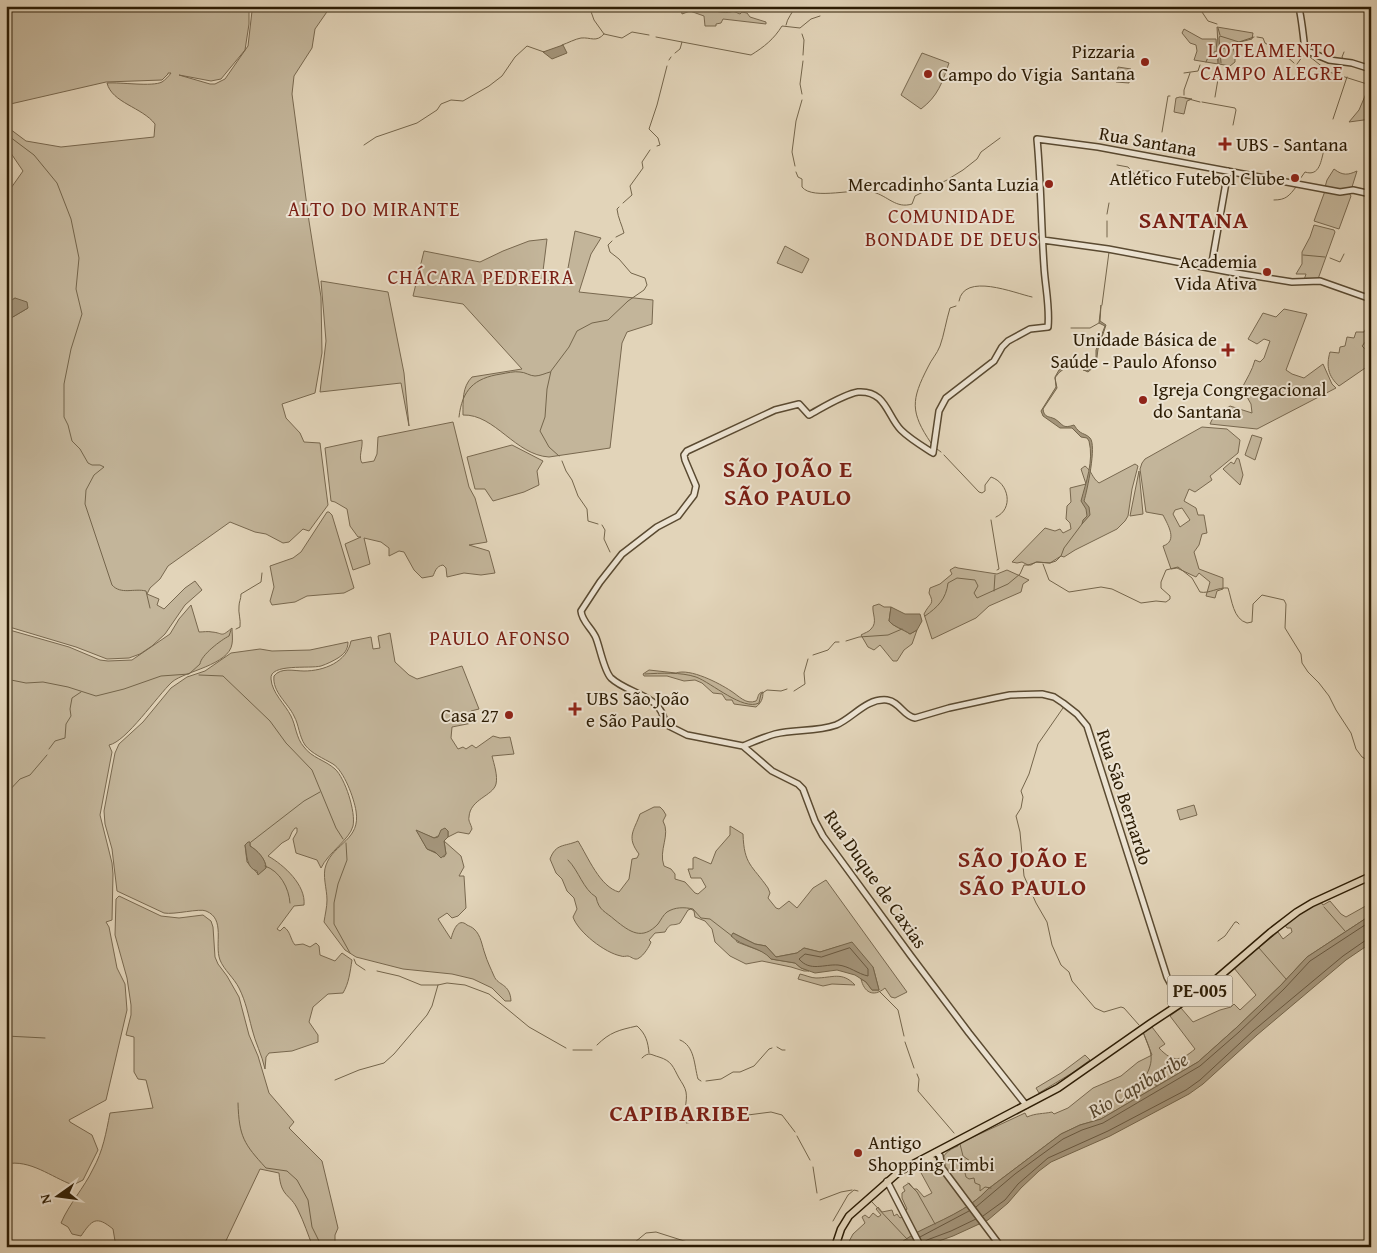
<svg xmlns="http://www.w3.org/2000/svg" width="1377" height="1253" viewBox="0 0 1377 1253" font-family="'Gentium Book Plus',serif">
<rect width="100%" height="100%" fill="#e2d4b9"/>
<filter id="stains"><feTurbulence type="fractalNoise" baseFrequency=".004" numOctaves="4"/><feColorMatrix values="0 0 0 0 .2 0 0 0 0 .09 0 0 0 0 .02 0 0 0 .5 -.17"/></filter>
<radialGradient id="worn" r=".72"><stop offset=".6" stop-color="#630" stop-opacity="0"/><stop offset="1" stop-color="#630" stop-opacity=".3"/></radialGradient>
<path fill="#c3b59a" stroke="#78684f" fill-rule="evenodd" d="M6,6H249V24L245,50L221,79L211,81L179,75L210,84H215L225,79L248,46L252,11L254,6H331L315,29L312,48L294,76L292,94L309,221L321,297L322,353L315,393L282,404L286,418L300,433L304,442L320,443L328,505L309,531L303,529L289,542L283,543L266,534L255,532L230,522L168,566L160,579L150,588L147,594L159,599L157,605L164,609L185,588L195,581L202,590L185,605L165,634L152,646L140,654L129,658L107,659L76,647L6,626V321L28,308L15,298L6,304V187L11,188L23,171L6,146V126L26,141L61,147L154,137L155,124C142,107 112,103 107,83C121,82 152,87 162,82C165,80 169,76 171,73H168V74L162,80L106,82L6,105Z
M673,6H687L697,9L698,6H700L707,11L713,10C718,12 728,14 733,11L740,14L742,12L747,13L750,17L766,22V24L723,19L721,23L716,24V26H705L704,16L690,11L682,14L681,9Z
M1217,27L1253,33L1252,39L1232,44L1235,54V62L1230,66L1219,64Z
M1184,29L1202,39H1216L1218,64L1194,60L1197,51L1196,45L1190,43L1182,33Z
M922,53L949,63C942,83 938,96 921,109L901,95Z
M1118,67L1131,69L1129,83L1116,82Z
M1368,89H1371V119L1349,122L1359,110Z
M1180,97L1192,99L1187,101L1184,114L1174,112L1176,98Z
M1334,169C1343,176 1348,175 1357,171L1352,187L1341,190L1325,187L1327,180Z
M1325,191L1349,193L1351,196L1339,229L1314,221Z
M1314,225L1334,230L1335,232L1318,279L1304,280L1306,274H1296L1302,264V252L1310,237Z
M575,231L601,238L591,254L579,292L653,300L652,324L627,332L622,343L610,448L549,457C515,455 495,414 463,415C463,401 462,387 472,377L522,369L463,304L413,296L424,251L480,262L503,251L529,241L547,239L542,279L565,284Z
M785,246L809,259L802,273L777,263Z
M321,281L388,292L404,373L409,426L401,383L320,392L326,341Z
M1284,309L1307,314L1286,370L1292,374L1304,378L1323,364L1332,384L1336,388L1257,429L1210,424L1217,409L1222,412L1230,406L1252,413L1251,404L1242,388C1247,378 1252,371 1255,360L1260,362L1264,358L1270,341L1264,339L1257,344L1248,339L1263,313L1276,317Z
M1371,319V335L1362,346L1371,355V364L1339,386C1328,376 1326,366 1330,352L1339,353L1340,347L1345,346L1347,337L1354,338L1356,332H1364Z
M453,422L469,487L475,498L487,542L469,545L489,551L495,573L481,575L464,573L447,577L446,568L443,565C436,566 435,572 433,576L422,578L414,570L404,552L399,551L389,556V548L381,542L364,538L370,564L353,570L345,544L361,537H358L350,526L347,509L335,502L331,501L325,448L362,440C363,448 358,457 362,463L374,461L377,454L378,437Z
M1202,427L1227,429L1240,440L1238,453L1210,476L1212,480L1195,492L1189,489L1184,501L1196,508L1198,515H1204L1207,533L1202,534L1199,545L1194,552L1199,569L1223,578V589L1217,591L1215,598L1206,596L1210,582L1199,573L1196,577L1177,568L1171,569L1163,546C1178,541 1168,525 1163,515L1146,512L1140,469L1142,463L1145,459ZM1182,508L1190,520L1180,527L1173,514L1175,510Z
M1252,435L1262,438L1255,460L1245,455Z
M512,445L543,461L537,471L539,485L524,492L493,501L485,489H475L467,457Z
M1237,458L1239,459L1243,475L1240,485L1223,469L1231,462L1234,464Z
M1135,464L1138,466L1132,489L1128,516L1125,521L1117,529L1075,550L1064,557L1061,556L1050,563L1037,562L1028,565L1022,562L1017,563L1012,562L1045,528L1055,531L1060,529L1063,533L1071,529L1070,523L1066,519L1067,506L1071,502L1070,488L1086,484L1081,469L1085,466C1092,471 1092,478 1099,483Z
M1139,471L1143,514L1130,516Z
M327,512H329L332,515L354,588L344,593L307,596L295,602L272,605L270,601L274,587L270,566L293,558L301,552Z
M955,567L958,568L997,574L1007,570L1029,580L1023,584L1021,592L989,606L976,618L932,639L924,614C930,602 935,605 929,593L930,588L940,584L952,574L950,570Z
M879,604L884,607H891L889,621C894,627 903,629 910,634L917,630L912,644L904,650L897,661H893L880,645L874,650L868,647L861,635C864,633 869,632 871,629C878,622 872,614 873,606Z
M191,605L199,632C203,632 208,631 212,632C224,633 220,638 232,628C232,633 233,639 232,644C229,665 185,671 172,682C157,696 126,742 109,745L112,752L100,815L112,863L113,874L112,920L106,922L109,927L117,968L125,984L127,1010L106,1100L69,1120L70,1122L92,1135L98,1150L83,1180L73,1185C51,1177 30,1159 6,1164V629L69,647L100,660L108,661L132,660L170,634L179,619Z
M390,633L395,662L409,675L417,679L462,666L479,709L471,711L472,723L452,727L451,738L458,749L463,747L466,749L472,745L476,748L493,736L500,738L510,737L514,754L492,756C494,764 498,776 496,784C493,796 470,799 469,817C468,821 471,824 472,829L469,834L458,832L448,837V831L434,838L417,831L427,849L444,857L446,854L444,841L461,856L464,867L459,876H464L466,908L458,916L452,918L447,913L438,919L451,939C453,931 458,917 467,925C469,926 472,927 474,929C481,935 482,946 485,954C487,961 491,969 494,976C498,986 510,983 511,1001H505L492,988L473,979L452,974L403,969L356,957L345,950L324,922C325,915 327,907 327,900C327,889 322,875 326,865C334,843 361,840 356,811C354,798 344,771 333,764C323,758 312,754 305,745C299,736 299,725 294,716C288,703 272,692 274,676C281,667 294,671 304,671C324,671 347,662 351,641L371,637L373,649L380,648L378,636Z
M348,642C348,650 344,654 338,658C333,661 327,664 321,666C310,669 269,663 271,679C272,693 285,704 291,716C296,726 296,738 304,747C312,758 325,760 335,769C345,778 356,812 353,826C350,839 328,853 321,868L317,860L296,853L293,839L297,832V828H295L292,832L289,839L282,843L268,856C284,865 306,885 304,905L294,906L277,929L280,931L284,927C291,932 290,939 295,945L303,944L310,947L316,943L319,946L320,955L335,961L342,953L352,960C350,972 349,983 343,993L328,994L313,1007L309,1022L318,1035V1042L292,1051L269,1053L266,1057L265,1069C262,1055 255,1042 252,1029C248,1014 246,1002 239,988C234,978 224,970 220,960C214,944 226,919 206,911C200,908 174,915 164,913L117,891L112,849L105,824L104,811L115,753L119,744L143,722L171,688L187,677L205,671L231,653L260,649L272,651L310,650ZM250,842V846C257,850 266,860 266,868L258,874L247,862L245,845Z
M649,670L676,673C690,668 719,683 731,691C739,696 746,705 756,701C759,697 757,693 763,692C763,699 761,703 756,707L734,704L732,700H726L722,694L713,693L702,683L695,680L684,681L667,676H644L643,674Z
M1194,805L1197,815L1180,820L1177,810Z
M654,807H660L663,810L666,815L663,821C671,835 658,850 664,866L671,869L675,874V879L685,882L695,893L698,894L706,887L701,878H691L688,869H693V858L695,857L711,864L716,851L730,835V826L743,834C744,865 752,865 768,888L770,893L768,898L776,908L779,909L789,901L797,908L813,888L826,880L907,992L895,998L891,997L885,988C873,998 864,992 861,979L866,982L872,990H879L873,967L840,946L820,952L804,948L797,953L776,957L766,946L755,944L733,933L737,942L766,953L771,959L795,963L801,968L809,971H804L791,967L762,961L746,964L730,956L715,942L712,929L705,921L695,917L694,911L691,909L688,910L680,923C672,927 671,921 665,932L655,933L649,940L651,942C649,947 644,955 639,958C635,961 632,957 628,956C626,956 623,957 621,956C605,953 578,932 573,917L577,909L574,898L567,891L562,879L556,873L550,859C556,843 564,847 578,841C588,857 600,887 619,892L629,879L632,859L637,858L639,854C626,837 634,831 640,814Z
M119,896L161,916L179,918L203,915L211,921L213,927L215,957L218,964L227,976L239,997L249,1035L258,1056L269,1093L294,1122L289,1128L322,1161L338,1228L335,1235V1247H313C308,1235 304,1222 298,1210C290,1193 281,1198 279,1173L260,1169L223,1247H116L113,1229C96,1215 92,1220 81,1236L72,1234L68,1227L61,1223C69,1204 84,1188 93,1169C103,1151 106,1133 110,1113L153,1108L146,1080L138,1079L134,1072V1037L126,1035L131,1015V1005L127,978L115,935L116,899Z
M1330,901L1341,914L1346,917L1371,903V915L1307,957L1281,985L1236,1028L1198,1062L1101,1119L1080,1125L1061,1134L988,1189C969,1210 941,1221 916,1233L905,1211L907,1209L902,1198V1193L905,1191L903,1187L909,1183L914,1189H917L924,1197L932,1193L920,1171L931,1163L936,1165L962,1199L966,1196L943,1165C941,1154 949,1150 958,1146V1144L1025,1113L1027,1117C1036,1113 1043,1114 1052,1112L1054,1114L1068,1108L1093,1088L1121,1076L1138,1062L1152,1055L1143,1032L1152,1027L1165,1044L1159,1048C1173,1063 1181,1061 1195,1049L1170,1016L1181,1008L1193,1022L1220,1010L1231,1007L1234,1004L1240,1010L1256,995L1234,968L1278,932L1283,939L1292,932L1291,928H1287L1284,924L1299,912L1321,902L1323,905Z
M800,974C805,975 811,978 816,978C832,978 842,971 855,985L832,984L823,986L798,979Z
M1085,1055L1090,1060L1072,1073L1039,1093L1036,1088L1061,1073Z
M878,1207L882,1212L892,1210L894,1216L897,1214L900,1218L902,1217L905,1219L913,1235L894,1247H846L853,1234L865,1223L862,1217L865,1215L869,1218L873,1213L878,1217L881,1215L876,1209Z"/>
<path fill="#a4957b" stroke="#74654b" d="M563,45L567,53L552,59L543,52Z
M15,298L27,302L28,308L6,321V304Z
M1101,305L1100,321L1106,325L1098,349L1096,365L1088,372C1085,371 1083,369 1080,368C1070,363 1060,370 1055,378L1057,388L1043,409C1044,418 1049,416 1055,419C1064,425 1062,429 1074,425C1081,436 1084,432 1090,438C1097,445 1087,491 1084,501L1089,507L1090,515L1082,524L1083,520L1087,516L1086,509L1081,501C1086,482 1094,461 1089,441L1087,438L1081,437L1072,428H1060L1043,416L1041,411L1056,387L1055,377L1059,370L1072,365L1082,367L1083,370L1087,371L1091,368L1096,361V350L1105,326L1099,323Z
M891,607L905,614H920L922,621L917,630L910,634C903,629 894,627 889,621Z
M445,828L448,831V837L444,841L446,854L441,858L435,852L427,849L416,830L434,838L438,837L441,830Z
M248,842H250V846C257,850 266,859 266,868L258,875L257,871C246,868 247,855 245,845Z
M1371,915V943L1346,960L1257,1035L1203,1084L1189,1094L1110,1136L1051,1162L1039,1171L1021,1188L1008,1203L988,1220L953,1236L922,1247H894C901,1243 907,1238 914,1234C940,1220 968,1211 988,1189L1061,1134L1080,1125L1101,1119L1198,1062L1236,1028L1281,985L1307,957Z
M733,933L755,944L766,946L776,957L797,953L804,948L820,952L852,942L873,967L879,990H872L866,982L855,975L837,970L815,973L801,968L795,963L771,959C761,947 742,947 731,936Z"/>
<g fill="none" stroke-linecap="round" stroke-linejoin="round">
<path stroke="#685840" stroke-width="1" d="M850,948L868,969V976C858,974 849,966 838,965C824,964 810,972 799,959L805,954L821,957Z
M976,1207L1015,1174L1063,1139L1082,1130L1103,1123L1200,1066L1239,1032L1284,989L1310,961L1371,921
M983,1216L1005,1200L1018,1184L1048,1158L1108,1131L1186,1090L1200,1080L1253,1031L1343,956L1366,940L1371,939
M920,1237L969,1211
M923,1243L927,1240L951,1231L976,1219"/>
<path stroke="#74654b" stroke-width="1" d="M589,6L594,20L604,34L622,38L632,32L649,35
M1186,6L1196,9
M1202,12L1208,21L1217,24
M786,25C787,18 793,13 795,6
M1218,28L1220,35
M802,34L804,40L803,55
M656,37L682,42L680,49L675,53
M1257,37L1263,38L1265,43L1285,55L1294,63
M682,42L751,55C764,47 774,39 782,26L800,28L811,19L820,16
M562,45C568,43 575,39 581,38C591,37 596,43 604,34
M1221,49L1225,48
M1343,59L1342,57L1344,52
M669,60L671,57
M1206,62L1209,55L1216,51
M1221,63L1219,38L1220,36L1239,42L1254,37
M1297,64L1305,53L1329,72L1367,84
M1184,73L1198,71L1200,65
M802,94L800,84L803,61
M1184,95V90L1190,73
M1215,97L1219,73
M1185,98L1200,102
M1202,102L1235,108L1236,110L1233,125
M1333,119L1347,77
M1162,132L1168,96H1170
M6,134L34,155L57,183L71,219L79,258L76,289L82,314L71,349L64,384V417L68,425L72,441L80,449L88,463L92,465H100L104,467L94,475L86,490L85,504L112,585C121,595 134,588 146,591L150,608
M364,145L376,137L417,123L437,110L441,104L451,100L463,101L489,86L502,76L515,57L527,46L544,52
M657,146L660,145L658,138L649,129L657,105L667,66
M1117,165L1128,167L1136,176L1142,171H1150
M795,166L792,152L796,121L802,100
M796,172L798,177L802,179V187C813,201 857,187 873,192C888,196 896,209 912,204L915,196L947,180
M950,178L963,170L977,159L981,152L1000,138
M1300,179L1305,172C1320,177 1321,160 1324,150
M1274,200C1286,200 1289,196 1296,187
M623,203L632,195L630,186L643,168L642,162L650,150
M1107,214L1109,203
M616,237L624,233C622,225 618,218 617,209L619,207
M1107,237V221
M1303,255L1325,257
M1330,258L1340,262L1344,254
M959,301C964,272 1014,293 1032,297
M1102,305L1109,252
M1071,328H1090L1099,323
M459,417C462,390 474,378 501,374C507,373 514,371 520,372C525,372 530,376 535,376C540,376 546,373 550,372
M931,443C910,412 911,400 928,367C931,360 937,354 940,346C944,335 946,321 950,308L956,306
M937,449L941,452
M944,455L979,492L982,493L985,491V485L991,477C1009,483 1014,509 996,517
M559,456L549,447L540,431L545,417L547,389L551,371L569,347L577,331L592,323L608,320L628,301L644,290L647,285L645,278L631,273L619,259L610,252L608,245L612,241
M562,461L566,471L572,480L578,496L587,509L588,521L598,524
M991,520L999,569L997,570
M602,525L605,530L604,539L610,552
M1043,564L1049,580L1069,592L1101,587L1112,589L1141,603L1156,601L1166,602L1170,599V596L1161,588V582L1166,570L1178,567L1192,578L1200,592C1209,594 1218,587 1228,588C1232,600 1233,619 1247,623L1252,622L1253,604L1262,595L1284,600L1286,604L1285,628L1301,654L1302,663L1308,672L1319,683L1329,696L1336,710L1351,733L1356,749L1362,757L1371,762
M994,591L995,575
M925,616C938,607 946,599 948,583L957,578L975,580L978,586L974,593L977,598L1008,584L1020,574L1024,565H1031L1036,562L1050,563L1056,561L1061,556L1064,548L1082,524
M236,629L240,627C241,619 238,613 239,606C239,602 241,599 241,594L261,582L262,573
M846,641L859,637L888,635L902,629
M813,655L828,650L835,642H839
M645,674C661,673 681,672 696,677C712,683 743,711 759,703L761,694L767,690L781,691L787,689
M199,675L223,676L270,721L286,743L312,770L336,828L343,839
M6,679L26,683L43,682L68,687L96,696L124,689L161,676L189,674L200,664C201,655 221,640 229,636L231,630
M794,691L805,684L804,673L808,659
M1063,708L1038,744L1029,774L1021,791L1023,797L1021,808L1016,816L1020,832L1024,876L1036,903L1047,922L1052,945L1061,965L1069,972L1072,981L1095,1008L1104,1012L1121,1007L1124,1008L1139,1025
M49,749L55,741L65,738L66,724L71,716L70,709L72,698L81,692
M6,794L20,779L30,775L47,755
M251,842L304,801L320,792
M346,843L347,860L338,884L334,903V924L350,953
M568,860C579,871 583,889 596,897C599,911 605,911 615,920C630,932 642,941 658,924C661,920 663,915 667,912C675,907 684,907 693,909L701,918L710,919L732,936
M265,866C280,871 289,888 290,903
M1324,907L1345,931
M1218,941L1225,936L1235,922H1237L1239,924
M1259,948L1286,979
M354,959L356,964L365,970
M377,971L399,976L421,985H438L447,983L465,985L489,994L529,1027L566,1048
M879,991L898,1010L904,1036
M1143,1032C1151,1052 1156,1059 1144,1079V1081H1149L1157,1086
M6,1036L45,1038
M680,1040C695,1046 694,1065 698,1079L701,1081
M905,1042L914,1068
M597,1045C610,1032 619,1030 637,1026C646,1034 648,1042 649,1053
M777,1047L782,1050H785
M573,1050H592
M642,1058C649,1051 651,1055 659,1057C672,1061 673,1067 679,1078C682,1083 685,1087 686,1092C688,1102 682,1114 686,1123L771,1112L782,1115L795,1132
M917,1074L919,1079L918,1091L954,1133
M335,1080L359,1070L384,1063L394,1054L427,1015L432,1006L438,985
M706,1081L721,1079L733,1072H740L754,1066L769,1049L772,1048
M238,1103C239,1137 244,1144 266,1168L287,1171L297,1180L308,1200L312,1227L322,1247
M797,1136L810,1160
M960,1144L963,1156L970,1161L969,1168L965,1173L966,1177L969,1179L974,1178L975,1183L980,1185V1191L985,1187L991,1188
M897,1166L898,1167
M813,1167L817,1193
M908,1183L917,1192L935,1224
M820,1200L841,1192L852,1190
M872,1202L907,1239
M833,1221L848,1195L854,1190L858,1191
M629,1247L646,1233L656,1232L703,1247
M819,1247L823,1244L833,1246
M858,1247L862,1242L865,1247"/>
<g stroke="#5a4a31" stroke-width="8">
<path id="minor" d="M1298,6C1301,10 1304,43 1305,50L1329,60L1352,63L1371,69
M1043,240L1108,249L1230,272L1292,282L1320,281L1371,299
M1211,268L1228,171
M743,746C753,742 764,737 775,734C795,729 816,732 836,725C853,718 866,698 887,700C900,702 903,716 915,718L949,708L995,698L1010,695L1042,694L1054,697L1063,703L1077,714L1087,726L1167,977L1181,1003
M1026,1105L969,1033L911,956L823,836L815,821L803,789L798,784L772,771L743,746L687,735L665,724C662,694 629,695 611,678C604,671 600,648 596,638C592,628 582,622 581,611L600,582L622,554L657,527L678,516L694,495L696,486L685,460L684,455L687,451L775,410L799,404L809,415C822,408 844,394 858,392C886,390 887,416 901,430C910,439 922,446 933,453L939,411L946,398L994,361L1002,347L1008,341L1030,329L1048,327C1050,306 1045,286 1044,266C1041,223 1041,181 1037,139L1098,147L1340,192L1353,190L1371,194
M936,1152L940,1156L942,1168L1001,1247
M887,1181L921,1247"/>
</g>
<g stroke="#2c1c04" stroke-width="9">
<path id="major" d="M922,1160H933
M835,1247L841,1229L849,1216L900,1171L1058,1088L1151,1023L1213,982L1271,932L1297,912L1312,903L1371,876"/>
</g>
<use href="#minor" stroke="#ece3d2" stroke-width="5"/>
<use href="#major" stroke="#e2d4b9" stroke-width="6"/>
</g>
<g fill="#8f2418" stroke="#ece3d2" stroke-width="2">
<circle cx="1145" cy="62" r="5"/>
<circle cx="928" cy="74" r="5"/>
<path d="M1222.5 136.5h5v5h5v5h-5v5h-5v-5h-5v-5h5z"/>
<circle cx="1295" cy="178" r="5"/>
<circle cx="1049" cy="184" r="5"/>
<circle cx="1267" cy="272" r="5"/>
<path d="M1225.5 342.5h5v5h5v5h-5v5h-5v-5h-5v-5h5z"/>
<circle cx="1143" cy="400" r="5"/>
<path d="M572.5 701.5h5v5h5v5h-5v5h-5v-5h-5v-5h5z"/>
<circle cx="509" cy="715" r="5"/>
<circle cx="858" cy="1153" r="5"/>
</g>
<g text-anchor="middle" stroke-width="4" stroke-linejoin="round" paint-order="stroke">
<rect fill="#ece3d2" stroke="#665842" stroke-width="1" x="1167.5" y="975.5" width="65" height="31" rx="4"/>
<g font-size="18" font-weight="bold" fill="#2c1c04">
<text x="1200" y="997">PE-005</text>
</g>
<g font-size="19" fill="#2c1c04" stroke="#ece3d2" text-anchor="end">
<text x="1135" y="58">Pizzaria<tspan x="1135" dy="22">Santana</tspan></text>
<text x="938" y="81" text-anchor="start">Campo do Vigia</text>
<text x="1236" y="151" text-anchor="start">UBS - Santana</text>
<text x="1285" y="185">Atlético Futebol Clube</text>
<text x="1039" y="191">Mercadinho Santa Luzia</text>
<text x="1257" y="268">Academia<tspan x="1257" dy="22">Vida Ativa</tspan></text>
<text x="1217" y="346">Unidade Básica de<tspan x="1217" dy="22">Saúde - Paulo Afonso</tspan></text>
<text x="1153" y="396" text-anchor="start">Igreja Congregacional<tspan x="1153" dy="22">do Santana</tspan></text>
<text x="586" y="705" text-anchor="start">UBS São João<tspan x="586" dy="22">e São Paulo</tspan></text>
<text x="499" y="722">Casa 27</text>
<text x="868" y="1149" text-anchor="start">Antigo<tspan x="868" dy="22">Shopping Timbi</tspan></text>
</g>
<g font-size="19" fill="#2c1c04" stroke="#ece3d2">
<text transform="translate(1148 141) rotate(10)" y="7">Rua Santana</text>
<text transform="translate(1125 797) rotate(72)" y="7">Rua São Bernardo</text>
<text transform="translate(876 879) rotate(55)" y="7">Rua Duque de Caxias</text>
</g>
<g font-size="20" letter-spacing="1" fill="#7a1f14" stroke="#ece3d2">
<text x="1272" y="57">LOTEAMENTO<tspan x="1272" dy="23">CAMPO ALEGRE</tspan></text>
<text x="374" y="216">ALTO DO MIRANTE</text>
<text x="952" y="223">COMUNIDADE<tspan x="952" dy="23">BONDADE DE DEUS</tspan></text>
<text x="481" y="284">CHÁCARA PEDREIRA</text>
<text x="500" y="645">PAULO AFONSO</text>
</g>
<g font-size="20" font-style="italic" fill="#56462e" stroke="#ece3d2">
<text transform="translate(1138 1085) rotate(-30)" y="7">Rio Capibaribe</text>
</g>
<g font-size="24" font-weight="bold" letter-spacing="1" fill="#7a1f14" stroke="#ece3d2">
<text x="1194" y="228">SANTANA</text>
<text x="788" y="477">SÃO JOÃO E<tspan x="788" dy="28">SÃO PAULO</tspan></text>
<text x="1023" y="867">SÃO JOÃO E<tspan x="1023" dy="28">SÃO PAULO</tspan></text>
<text x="680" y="1121">CAPIBARIBE</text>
</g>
</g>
<rect width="1377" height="1253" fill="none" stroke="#e2d4b9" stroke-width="25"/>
<rect x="8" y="8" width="1362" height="1238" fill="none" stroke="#2c1c04" stroke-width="2.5"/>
<rect x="12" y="12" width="1352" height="1228" fill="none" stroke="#2c1c04"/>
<g transform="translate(58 1196) rotate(256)" stroke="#ece3d2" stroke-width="4" paint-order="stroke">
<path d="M0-4L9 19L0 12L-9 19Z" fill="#2c1c04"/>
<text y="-8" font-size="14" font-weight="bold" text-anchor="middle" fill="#2c1c04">N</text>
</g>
<rect width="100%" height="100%" filter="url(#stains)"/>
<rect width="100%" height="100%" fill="url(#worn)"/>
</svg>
